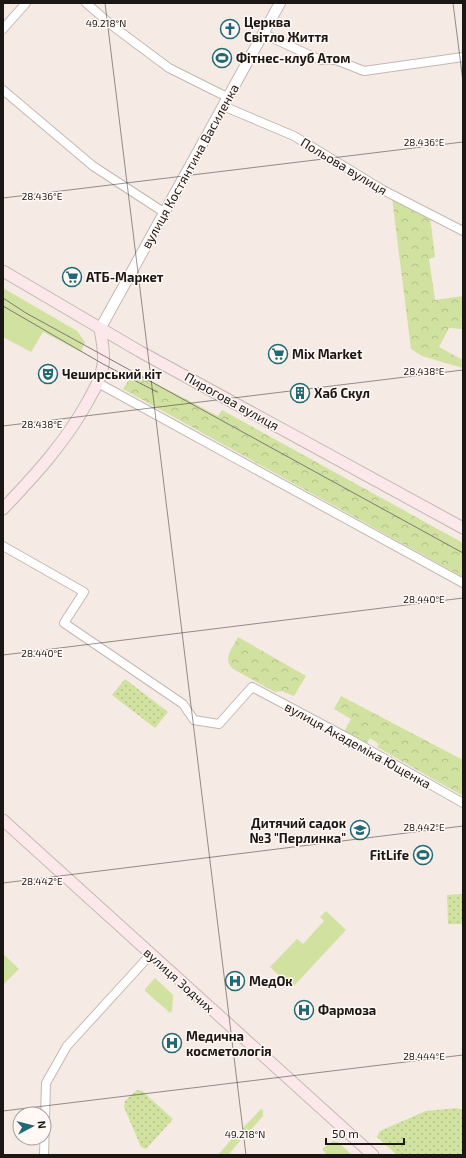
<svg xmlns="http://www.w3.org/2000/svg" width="466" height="1158" viewBox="0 0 466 1158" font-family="'Exo 2',sans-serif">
<defs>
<pattern id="forest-crowns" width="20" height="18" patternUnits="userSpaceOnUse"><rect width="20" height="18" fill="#d0e1a0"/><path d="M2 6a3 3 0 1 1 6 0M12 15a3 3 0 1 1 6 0" fill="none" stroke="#b2c089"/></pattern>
<pattern id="park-dots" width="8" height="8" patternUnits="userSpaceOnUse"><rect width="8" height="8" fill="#d0e1a0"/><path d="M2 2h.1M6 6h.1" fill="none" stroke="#b2c089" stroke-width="1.8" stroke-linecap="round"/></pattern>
</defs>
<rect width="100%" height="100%" fill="#f5eae4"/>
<path fill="#d0e1a0" d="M3,288L77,331L85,342L81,352L43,332L31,352L3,337Z
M326,911L346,930L292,988L270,967L297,939L303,944L324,921L320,917Z
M3,954L19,969L3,985Z
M155,978L173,995L172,1011L170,1013L145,991V989Z
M261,1109L263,1110V1116L247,1134H243L241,1130Z
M235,1135L241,1139L240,1141L228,1155H218Z
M333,1141L338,1142L352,1155H327L322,1149Z"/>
<path fill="url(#forest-crowns)" d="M392,198L430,217L435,257L429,259L435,300L463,296V329L449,328L439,347L463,360V368L422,356L411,349Z
M134,372L218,416L222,410L463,543V577L123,389Z
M238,637L306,676L294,696L282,691L275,692L233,669C222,659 232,649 238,637Z
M341,696L463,760V796L377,747L379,744L370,738L367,743L344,732L351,719L334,709Z"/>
<path fill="url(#park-dots)" d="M125,679L168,712L155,728L112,695Z
M463,894V924H448L447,895Z
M137,1090L142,1091L173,1119L146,1149L141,1147L124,1107L125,1101Z
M457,1108L463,1110V1155H397L377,1137L380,1131L426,1111Z"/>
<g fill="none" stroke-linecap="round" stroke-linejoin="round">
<g stroke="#c3b9b3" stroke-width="10">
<path id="minor" d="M86,3L114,27L169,68L227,97
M3,29L26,3
M264,34L320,60H336L364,71L463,57
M3,90L93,166L165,213
M223,106L294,136L383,190L463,231
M98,383L463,583
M3,546L84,592L64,623L183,704L194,720L219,724L252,687L348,738L463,803
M44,1155L46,1083L67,1046L151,954"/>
</g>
<g stroke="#c3b9b3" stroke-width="12">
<path id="tertiary" d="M100,329L280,3"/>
</g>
<g stroke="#c3b9b3" stroke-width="13">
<path id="secondary" d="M3,271L139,351L463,528
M3,509C35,475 65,443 88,401C94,390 101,379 103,365C105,353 102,341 100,329
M3,820L373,1155"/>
</g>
<use href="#minor" stroke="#fff" stroke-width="8"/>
<use href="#tertiary" stroke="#fff" stroke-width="10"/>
<use href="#secondary" stroke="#fce8eb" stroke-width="11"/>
<path stroke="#807975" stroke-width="1" d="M3,298L26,313L463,553
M3,306L103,364L157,392"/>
</g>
<path fill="none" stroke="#1b1715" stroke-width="1" stroke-opacity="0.45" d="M105,3L246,1155M453,3L463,82M3,198L463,142M3,426L463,370M3,655L463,598M3,883L463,826M3,1111L463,1055"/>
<defs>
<g id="church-ring" transform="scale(1)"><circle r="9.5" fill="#fff8f5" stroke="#206975" stroke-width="1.5"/><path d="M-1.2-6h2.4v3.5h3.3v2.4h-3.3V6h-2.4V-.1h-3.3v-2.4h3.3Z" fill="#206975"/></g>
<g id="stadium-ring" transform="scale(1)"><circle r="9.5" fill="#fff8f5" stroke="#206975" stroke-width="1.5"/><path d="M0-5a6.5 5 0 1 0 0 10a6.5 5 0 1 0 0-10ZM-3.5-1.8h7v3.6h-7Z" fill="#206975"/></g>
<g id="supermarket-ring" transform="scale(1)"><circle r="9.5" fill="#fff8f5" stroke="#206975" stroke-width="1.5"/><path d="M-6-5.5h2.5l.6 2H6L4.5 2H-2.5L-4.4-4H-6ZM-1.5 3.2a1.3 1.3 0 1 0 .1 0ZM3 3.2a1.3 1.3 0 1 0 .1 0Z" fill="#206975"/></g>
<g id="theatre-ring" transform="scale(1)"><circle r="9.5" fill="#fff8f5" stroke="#206975" stroke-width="1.5"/><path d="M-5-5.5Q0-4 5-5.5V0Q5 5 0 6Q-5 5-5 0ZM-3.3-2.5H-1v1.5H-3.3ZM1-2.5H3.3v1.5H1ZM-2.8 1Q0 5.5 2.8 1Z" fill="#206975"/></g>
<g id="building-ring" transform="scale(1)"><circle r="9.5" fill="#fff8f5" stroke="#206975" stroke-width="1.5"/><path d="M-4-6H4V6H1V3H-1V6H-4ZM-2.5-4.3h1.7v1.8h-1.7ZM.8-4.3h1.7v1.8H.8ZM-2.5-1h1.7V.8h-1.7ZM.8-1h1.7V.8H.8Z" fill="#206975"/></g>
<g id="school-ring" transform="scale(1)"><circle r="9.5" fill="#fff8f5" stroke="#206975" stroke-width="1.5"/><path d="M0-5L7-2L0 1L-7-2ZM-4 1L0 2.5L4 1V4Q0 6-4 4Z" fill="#206975"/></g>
<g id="hospital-ring" transform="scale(1)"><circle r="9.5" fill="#fff8f5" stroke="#206975" stroke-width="1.5"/><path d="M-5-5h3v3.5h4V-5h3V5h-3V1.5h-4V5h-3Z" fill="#206975"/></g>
</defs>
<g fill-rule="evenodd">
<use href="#church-ring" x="230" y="29"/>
<use href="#stadium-ring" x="222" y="58"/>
<use href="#supermarket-ring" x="72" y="277"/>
<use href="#supermarket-ring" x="278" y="354"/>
<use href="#theatre-ring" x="48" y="374"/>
<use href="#building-ring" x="300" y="393"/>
<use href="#school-ring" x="360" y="830"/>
<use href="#stadium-ring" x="423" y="855"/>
<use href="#hospital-ring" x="235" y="981"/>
<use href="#hospital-ring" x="304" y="1010"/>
<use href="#hospital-ring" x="172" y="1043"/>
</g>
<g text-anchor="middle" stroke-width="3" stroke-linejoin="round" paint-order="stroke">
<g font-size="13" font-weight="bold" fill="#1b1715" stroke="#fff8f5" text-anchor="start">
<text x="244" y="27">Церква<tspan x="244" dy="15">Світло Життя</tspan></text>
<text x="236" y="63">Фітнес-клуб Атом</text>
<text x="86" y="282">АТБ-Маркет</text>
<text x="292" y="359">Mix Market</text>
<text x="62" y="379">Чеширський кіт</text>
<text x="314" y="398">Хаб Скул</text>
<text x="346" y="828" text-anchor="end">Дитячий садок<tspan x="346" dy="15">№3 "Перлинка"</tspan></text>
<text x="409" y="860" text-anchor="end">FitLife</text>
<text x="249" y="986">МедОк</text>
<text x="318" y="1015">Фармоза</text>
<text x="186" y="1041">Медична<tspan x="186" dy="15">косметологія</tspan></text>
</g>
<g font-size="13" fill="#1b1715" stroke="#fff8f5">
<text transform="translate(190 166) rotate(-61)" y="5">вулиця Костянтина Василенка</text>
<text transform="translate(344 166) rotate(31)" y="5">Польова вулиця</text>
<text transform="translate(232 401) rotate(29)" y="5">Пирогова вулиця</text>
<text transform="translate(358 745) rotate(29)" y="5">вулиця Академіка Ющенка</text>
<text transform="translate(179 980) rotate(42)" y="5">вулиця Зодчих</text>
</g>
</g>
<g font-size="10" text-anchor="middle" fill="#1b1715" stroke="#fff8f5" stroke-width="3" stroke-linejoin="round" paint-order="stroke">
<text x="106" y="27">49.218°N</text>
<text x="424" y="146">28.436°E</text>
<text x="42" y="200">28.436°E</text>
<text x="424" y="375">28.438°E</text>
<text x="42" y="428">28.438°E</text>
<text x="424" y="603">28.440°E</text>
<text x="42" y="657">28.440°E</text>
<text x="424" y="831">28.442°E</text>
<text x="42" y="885">28.442°E</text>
<text x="424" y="1060">28.444°E</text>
<text x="245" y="1138">49.218°N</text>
</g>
<rect width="466" height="1158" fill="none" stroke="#1b1715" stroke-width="8"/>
<g transform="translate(32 1126) rotate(83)"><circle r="19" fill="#fff8f5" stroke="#a49e9b"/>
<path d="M0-3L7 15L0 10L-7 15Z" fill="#206975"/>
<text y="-6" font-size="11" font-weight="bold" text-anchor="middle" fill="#1b1715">N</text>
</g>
<path d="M326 1138v6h78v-6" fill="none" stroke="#1b1715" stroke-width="2"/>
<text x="332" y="1138" font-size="12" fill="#1b1715" stroke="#fff8f5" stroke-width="3" paint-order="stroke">50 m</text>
</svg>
